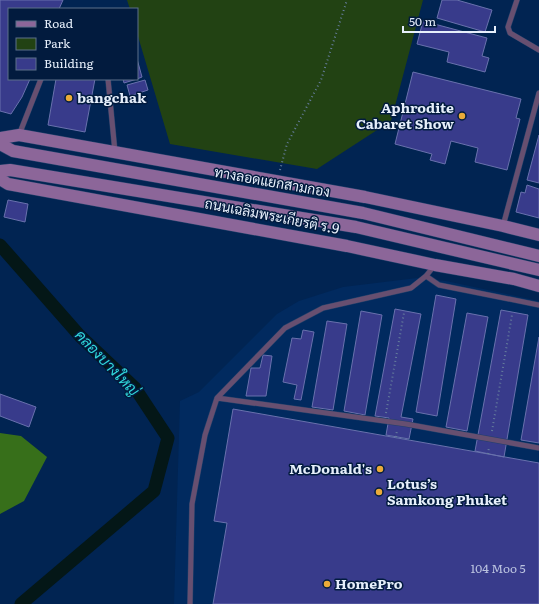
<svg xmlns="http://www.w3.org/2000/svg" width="539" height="604" viewBox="0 0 539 604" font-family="Literata,Sarabun,serif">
<rect width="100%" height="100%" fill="#012452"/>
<path fill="#012a5f" d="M417,278L446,281L539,301V604H174L180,401L199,392L277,314L299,301L343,287Z"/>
<path fill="#224213" d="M127,0H423L391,121L317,169L170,144L137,33V9H130Z"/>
<path fill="#376f1a" d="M0,433L21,436L47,457L24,501L0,514Z"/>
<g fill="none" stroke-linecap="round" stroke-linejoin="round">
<path stroke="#041717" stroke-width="13" d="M0,245L80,336L135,388L168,438L154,491L21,604"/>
</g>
<path fill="#383b8b" stroke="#6971ad" d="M0,0H63L59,9H9V79H30L22,97L11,114L0,111Z
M442,0H457L492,10L485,32L437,18Z
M423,21L487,38L482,56L489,58L485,72L447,62L449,52L417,44Z
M137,59L142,77L137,79Z
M413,72L521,99L516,118L520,119L507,170L475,162L478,148L451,141L445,164L430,160L432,154L395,144Z
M56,79H95L85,132L48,125Z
M123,79H137L124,83Z
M145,80L148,90L130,96L127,85Z
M539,135V183L527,180Z
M527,185L539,189V218L516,212L521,192L525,193Z
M8,200L28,204L25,222L4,217Z
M436,295L456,299L437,416L416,412Z
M395,309L421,314L401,417L413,419L409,439L386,435L389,418L375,416Z
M501,310L528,315L504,457L475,451Z
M361,311L382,315L365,415L344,411Z
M467,313L488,317L467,431L446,427Z
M327,321L347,324L333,410L312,407Z
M303,330L314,332L301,400L294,399L297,385L283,382L292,338L301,339Z
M539,337V443L521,440Z
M263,355L272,356L266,396H246L251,368H260Z
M0,394L36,407L29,427L0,416Z
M233,409L539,463V604H213L227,523L214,521Z"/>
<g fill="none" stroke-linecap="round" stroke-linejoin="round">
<g stroke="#21406a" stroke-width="6">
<path id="service" d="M517,0L508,27L510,33L539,50
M108,79L115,152
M19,135L41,79
M503,226L539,93
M434,266L426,276L411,288L323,308L285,328L217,398L406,424L539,448
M426,276L439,285L539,305
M190,604L192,504L205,435L217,398"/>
</g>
<g stroke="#21406a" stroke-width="13">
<path id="secondary" d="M0,138L19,135L365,197L503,226L539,235
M0,144L13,151L363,213L539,256
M0,171L10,170L356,227L539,270
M0,179L8,184L347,246L435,265L514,279L539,286"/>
</g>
<path stroke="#657d9c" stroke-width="2" stroke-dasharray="1 3" stroke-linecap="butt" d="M280,170L287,144L321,80L347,0
M386,413L404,313
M492,431L512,315
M396,437L397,430
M488,454L489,447"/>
<use href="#service" stroke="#674f70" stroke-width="5"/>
<use href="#secondary" stroke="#8c6699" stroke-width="12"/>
</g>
<g fill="#eaaa39" stroke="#021b3e" stroke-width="1.5">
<circle cx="69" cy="98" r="4"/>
<circle cx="462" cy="116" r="4"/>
<circle cx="380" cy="469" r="4"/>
<circle cx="379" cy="492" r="4"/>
<circle cx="327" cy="584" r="4"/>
</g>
<g text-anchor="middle" stroke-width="3" stroke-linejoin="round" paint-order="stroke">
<g font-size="12" fill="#bac2df">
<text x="498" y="573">104 Moo 5</text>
</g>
<g font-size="14" font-weight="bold" fill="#e6effb" stroke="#021b3e" text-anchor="start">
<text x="77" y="103">bangchak</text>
<text x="454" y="113" text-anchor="end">Aphrodite<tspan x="454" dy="16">Cabaret Show</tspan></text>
<text x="372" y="474" text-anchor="end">McDonald's</text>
<text x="387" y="489">Lotus’s<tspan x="387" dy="16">Samkong Phuket</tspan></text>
<text x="335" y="589">HomePro</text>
</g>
<g font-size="14" fill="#e6effb" stroke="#021b3e">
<text transform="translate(272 182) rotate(10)" y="5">ทางลอดแยกสามกอง</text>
<text transform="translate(272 216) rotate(11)" y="5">ถนนเฉลิมพระเกียรติ ร.9</text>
</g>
<g font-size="15" font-style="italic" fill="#30d8db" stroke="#021b3e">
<text transform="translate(107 363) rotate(46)" y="5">คลองบางใหญ่</text>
</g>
</g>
<rect x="8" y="8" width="130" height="72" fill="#021b3e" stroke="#5d708a"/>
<rect x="16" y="21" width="20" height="6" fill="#8c6699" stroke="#5d708a"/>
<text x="44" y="28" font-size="12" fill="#e6effb">Road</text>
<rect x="16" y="38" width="20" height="12" fill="#224213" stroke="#5d708a"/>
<text x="44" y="48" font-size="12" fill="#e6effb">Park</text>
<rect x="16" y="58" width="20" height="12" fill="#383b8b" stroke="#5d708a"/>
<text x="44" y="68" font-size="12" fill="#e6effb">Building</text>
<path d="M403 26v6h92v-6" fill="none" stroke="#e6effb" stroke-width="2"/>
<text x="409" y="26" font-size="12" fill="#e6effb" stroke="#021b3e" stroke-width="3" paint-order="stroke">50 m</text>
</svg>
